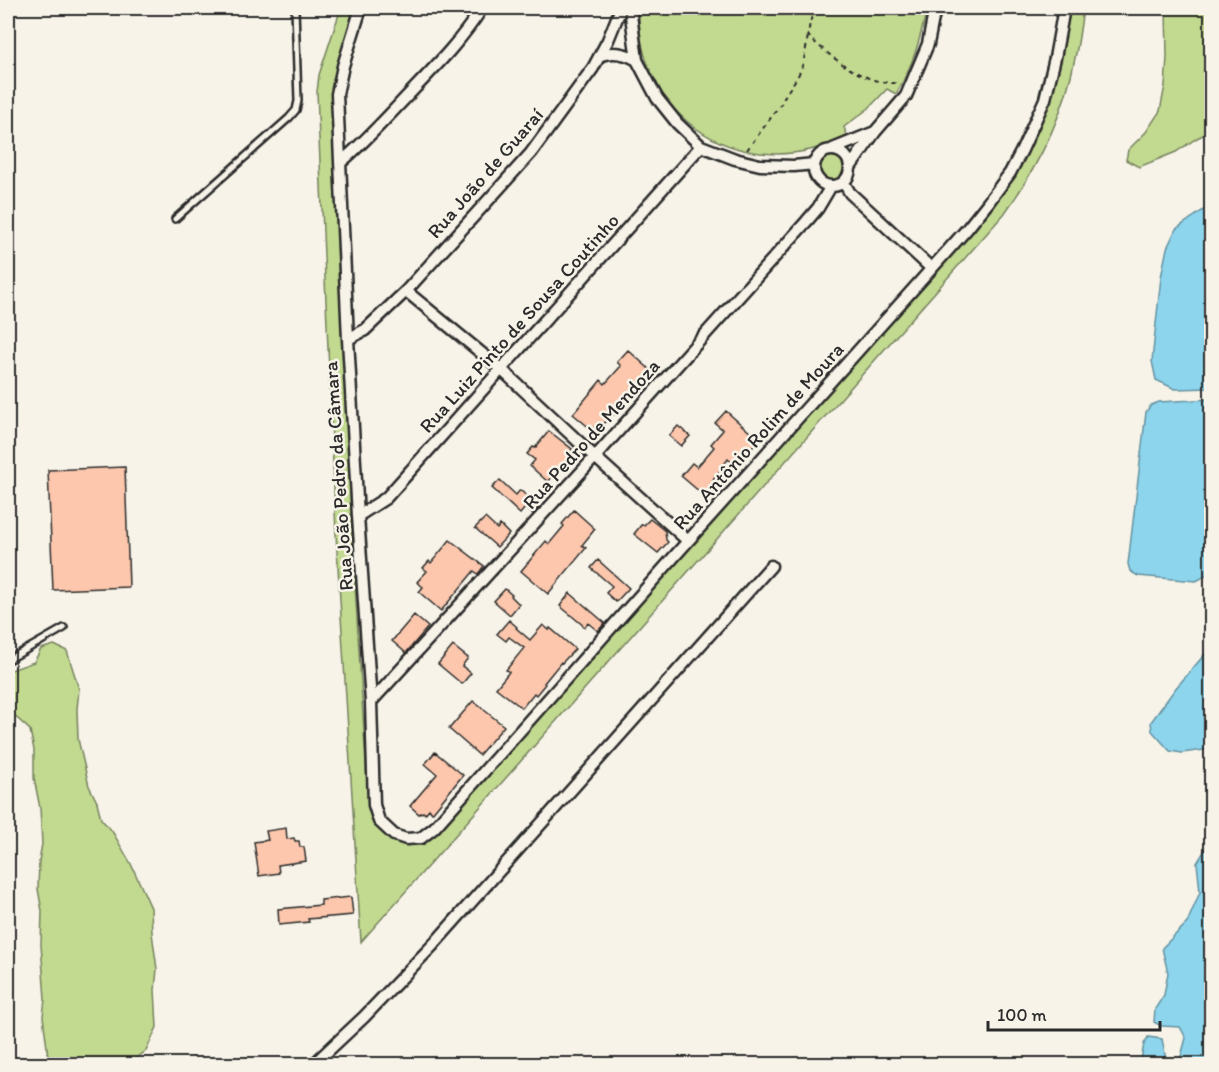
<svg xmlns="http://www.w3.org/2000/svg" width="1219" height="1072" viewBox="0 0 1219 1072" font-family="Itim,sans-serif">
<rect width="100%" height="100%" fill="#f7f3e8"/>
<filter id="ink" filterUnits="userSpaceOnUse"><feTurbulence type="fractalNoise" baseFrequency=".0167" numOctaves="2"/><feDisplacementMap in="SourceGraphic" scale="12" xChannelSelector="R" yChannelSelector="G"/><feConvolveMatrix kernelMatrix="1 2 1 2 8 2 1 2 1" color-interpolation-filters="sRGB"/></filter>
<g filter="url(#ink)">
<path fill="#c2d990" stroke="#76825e" stroke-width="1.5" d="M341,8H354L334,78L332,96L352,537L369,812C380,840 393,838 419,841L667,572L984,217C1014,179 1040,137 1053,90C1061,63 1065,35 1069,8H1083C1081,24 1079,41 1075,58C1064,115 1038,167 1004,214L361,942L336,534L317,92L319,75Z
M639,8H927C920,40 913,65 896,94L887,89L869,108L844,127L847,136C747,188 636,121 639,8Z
M1166,8H1211V131L1197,138L1176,152L1139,167L1126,160L1128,150L1146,132L1160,111L1165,86L1167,57Z
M817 168a15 15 0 1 1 30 0a15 15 0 1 1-30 0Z
M54,645L67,651L79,689L77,709L78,739L89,786L97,802L101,819L112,831L131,864L151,908L152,933L157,969L155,990L157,1027L146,1051L134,1060L133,1064H49L43,1016L45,999L41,945L42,911L38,889L39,861L42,844L40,808L34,778V750L30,730L8,710V676L11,670L34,662L41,649Z"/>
<path fill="#8cd5ed" stroke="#65919f" stroke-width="1.5" d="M1211,207V388L1175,389L1156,380L1152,361L1161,277L1167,248L1176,229L1205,209Z
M1211,399L1212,557C1210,571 1210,575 1196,581L1138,576L1130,571L1128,564L1146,412L1151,405L1159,402Z
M1211,640V749L1182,753L1170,751L1152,731L1151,722L1175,689L1205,654Z
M1211,843V1064H1176L1180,1060L1186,1038L1180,1027L1161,1026L1154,1022L1155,1009L1164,995L1168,973L1162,948L1187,923L1200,892L1197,863L1208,845Z
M1148,1037L1162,1039L1167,1064H1139L1141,1060L1144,1044Z"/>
<path fill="#fcc7ad" stroke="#2b2b2b" stroke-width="1.5" d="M628,350L655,374L644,386L641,384L614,415L613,413L601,427L597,424L592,430L573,414L601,380L605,384L621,366L617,362Z
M726,411L752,434L754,432L761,438L748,452L745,450L734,464L728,459L713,480L718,484L707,498L681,476L692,463L697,467L714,447L711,444L723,430L715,423Z
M678,426L690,436L681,446L669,436Z
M549,431L572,449L570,452L573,454L570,458L572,460L565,468L562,465L548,482L530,466L535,460L527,454L533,447L535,448Z
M125,467L129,587L53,590L48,470Z
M500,480L516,495L520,490L539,507L533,514L525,508L520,514L492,488Z
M574,510L595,529L582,545L586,548L548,594L521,571L546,541L549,544L564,526L562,524Z
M485,518L497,529L500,525L509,534L497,547L475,528Z
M650,519L665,531L666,540L668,542L658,553L634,534L642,524L644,525Z
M450,540L484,566L478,574L474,571L441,611L419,592L423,587L417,582L427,571L423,568L429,561L431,563Z
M598,560L629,588L616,602L606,593L612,586L591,568Z
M505,589L512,595L511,596L519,604L510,615L494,601Z
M570,593L605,623L598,631L588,623L585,627L560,606Z
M414,615L428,627L406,653L392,641Z
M509,620L517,627L516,628L530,640L543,625L549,630L550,628L575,649L562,663L561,662L544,683L545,684L536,695L534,693L522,708L496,688L509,672L506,670L524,648L509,637L506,641L497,634Z
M453,646L468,658L462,666L471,673L462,684L438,664Z
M473,701L504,726L479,755L449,729Z
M435,752L463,775L432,813L429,809L425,814L423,812L419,814L410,806L437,774L425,764Z
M286,828L287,839L294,838L295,841H299L300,847H304L306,861L278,865L279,873L259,876L254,842L268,840L266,831Z
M351,897L353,915L308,919L309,922L279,925L278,909L321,905V900Z"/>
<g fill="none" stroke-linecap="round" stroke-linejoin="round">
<g stroke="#2b2b2b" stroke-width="10">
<path id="service" d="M175,219L289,118L296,110L298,101L295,8
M8,660L64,628"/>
</g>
<g stroke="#2b2b2b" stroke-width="15">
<path id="minor" d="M361,8L343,66L337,94L348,339L358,516L371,702L374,805L379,821L394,835L406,839L421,838L434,828L688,541L967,229L987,204L1010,173L1022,150L1045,99L1055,58L1064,8
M630,8L637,60L657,98L677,123L701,146L735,159L760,165L794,166L814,164
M601,55C614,51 625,53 637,60
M833,149L875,132
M814 168a18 18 0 1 1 36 0a18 18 0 1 1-36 0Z
M340,163C366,141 389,115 413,90C438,64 463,38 482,8
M851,166L875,132L906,96L928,44L935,8
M844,183L850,193L931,268
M406,291L502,370L595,457L688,541
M348,339L365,330L406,291L531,153L593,68L608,40L621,8
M358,516L386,498L701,146
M371,702L595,457L806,222L818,208L831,186
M314,1064L364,1017L433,945L771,566"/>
</g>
<path stroke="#2b2b2b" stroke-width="2" stroke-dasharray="4.5 4.5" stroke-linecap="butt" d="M815,8L810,22L808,35L811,39C835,60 865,85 899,83
M747,150L781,104C786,91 796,82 801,69C805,59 806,47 808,35"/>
<use href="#service" stroke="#f7f3e8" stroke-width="5"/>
<use href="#minor" stroke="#f7f3e8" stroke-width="10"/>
</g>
</g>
<g text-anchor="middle" stroke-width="5" stroke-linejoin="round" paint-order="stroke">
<g font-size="20" fill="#2b2b2b" stroke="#f7f3e8">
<text transform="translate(485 173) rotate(-49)" y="7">Rua João de Guaraí</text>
<text transform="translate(519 323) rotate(-48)" y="7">Rua Luiz Pinto de Sousa Coutinho</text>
<text transform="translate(591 434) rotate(-48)" y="7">Rua Pedro de Mendoza</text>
<text transform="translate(758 436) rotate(-48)" y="7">Rua Antônio Rolim de Moura</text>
<text transform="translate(338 476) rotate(-94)" y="7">Rua João Pedro da Câmara</text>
</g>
</g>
<rect width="1219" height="1072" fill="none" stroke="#f7f3e8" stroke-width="30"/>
<rect x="15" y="15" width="1189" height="1042" fill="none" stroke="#2b2b2b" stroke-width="2" filter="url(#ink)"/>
<path d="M988 1021v9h172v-9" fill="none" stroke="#2b2b2b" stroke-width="3"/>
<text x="997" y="1021" font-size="18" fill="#2b2b2b" stroke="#f7f3e8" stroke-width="4.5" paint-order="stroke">100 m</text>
</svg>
